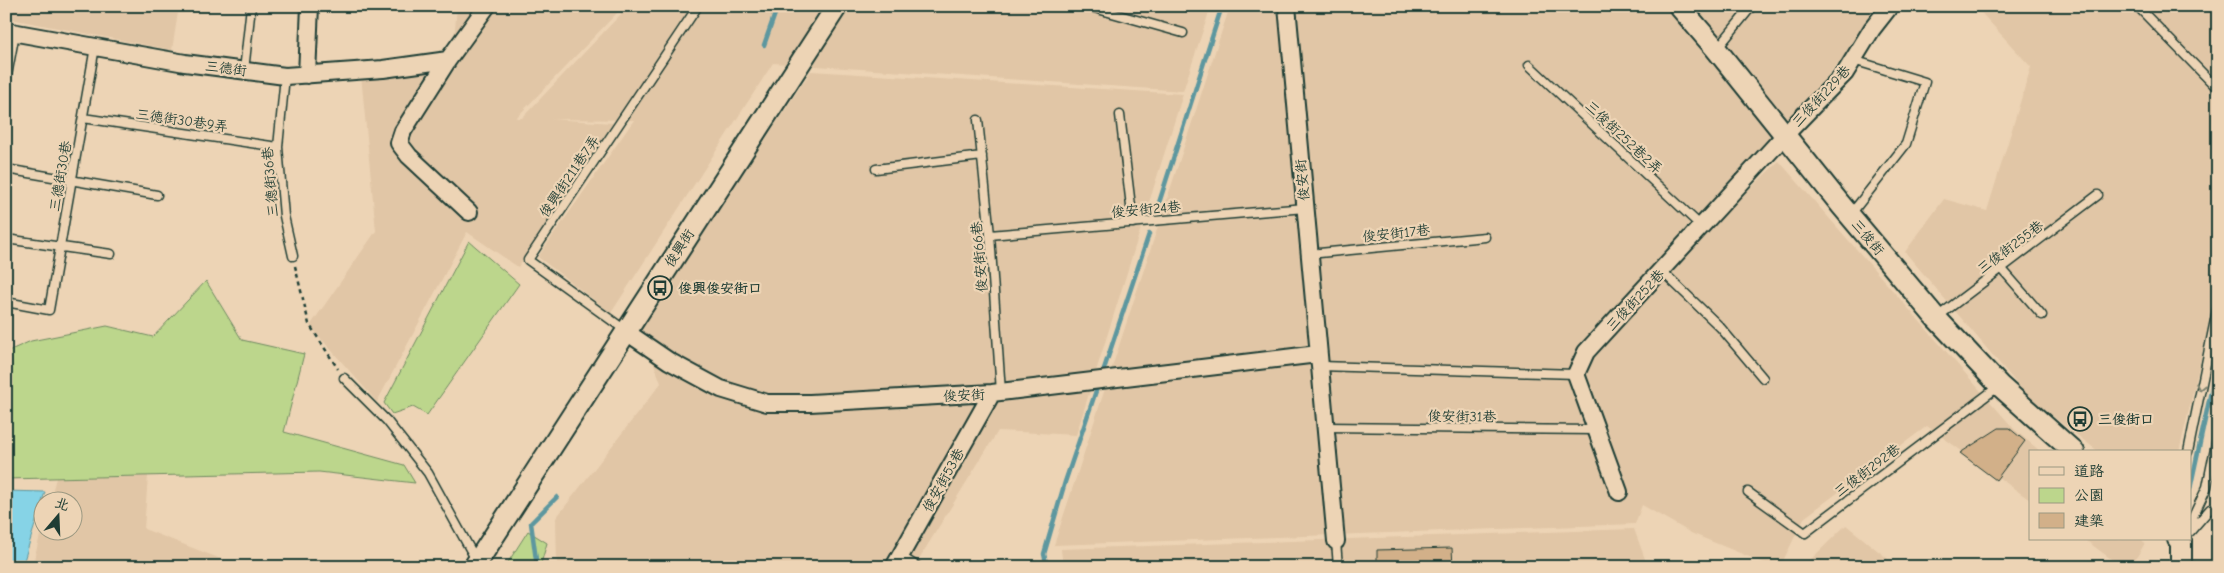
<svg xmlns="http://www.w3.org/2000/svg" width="2224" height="573" viewBox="0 0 2224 573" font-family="'Comic Neue','LXGW WenKai TC',sans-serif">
<rect width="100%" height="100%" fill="#edd4b5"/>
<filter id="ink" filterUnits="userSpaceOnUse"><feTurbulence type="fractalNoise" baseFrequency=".02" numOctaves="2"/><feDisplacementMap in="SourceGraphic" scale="10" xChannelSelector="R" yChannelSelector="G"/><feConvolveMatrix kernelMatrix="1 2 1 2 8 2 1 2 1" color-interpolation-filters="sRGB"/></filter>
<g filter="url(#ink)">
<path fill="#e1c6a6" d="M6,6H179L172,50L6,18Z
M457,6H618L617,13L516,118H522L621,14L623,6H1211L1183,91L773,63L611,313L538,257L634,120L551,119L613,123L518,267L467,232L377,402L310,326L376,231L361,75L452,63Z
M1230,6H1888L1764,149L1585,346L1779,161L2015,430L2041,452H2030V500L1927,426L1804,518L1780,567H1774L1691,533L1642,505L1635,524L1054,545Z
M1975,6H2218V287L2179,452H2099L2029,398L1905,252L1944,199L1987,211L2031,67Z
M811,71L1183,94L1076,435L998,431L914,567H557L556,518L661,383L640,326Z
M148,476L144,529L221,559L218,567H32L42,528V530H72V500H50L56,478Z
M1846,525L1898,567H1803Z
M1634,529L1648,567H1063L1061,549Z
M2084,539H2141L2145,543L2131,567H2122Z"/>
<path fill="#bcd68c" stroke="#6e8a60" d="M469,241L519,284L427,415L413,407L392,414L384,403Z
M206,281L242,340L304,354L284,432L404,465L415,483L319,472L6,479V352L31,341L107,326L153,337Z
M528,531L547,543L540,567H505Z"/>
<path fill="#86d3e6" stroke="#5d979f" d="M6,491L45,492L22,567H6Z"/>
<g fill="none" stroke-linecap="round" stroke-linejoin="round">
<path stroke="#5d979f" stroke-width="4.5" d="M764,45L776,11L780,6
M1157,209L1222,6
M1102,375L1149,234
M2190,489L2218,359
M537,567L531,523L557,497
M1047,567L1044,554L1065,482L1098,385"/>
</g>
<path fill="#d2b089" stroke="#1f3d34" d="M1999,428H2009L2025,441L1996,480L1960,453Z
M1452,548L1453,567H1377V550Z"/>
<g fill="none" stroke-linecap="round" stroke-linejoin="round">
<g stroke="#1f3d34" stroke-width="11">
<path id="service" d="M1087,6L1183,33
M2137,6L2218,89
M1717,49L1752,6
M1529,65L1701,226
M244,71L251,6
M285,76L278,147L284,216L293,256
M6,81L15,33
M1120,115L1133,223
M83,118L278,147
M978,120L990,235L1001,392
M6,169L157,195
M876,169L982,156
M1851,214L1906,144L1925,82L1853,60
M990,235L1305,208
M6,239L111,254
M1309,254L1485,237
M2002,269L2042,315
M1662,271L1720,327L1763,378
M6,302L49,310L95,47
M1936,318L2098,195
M625,330L528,260L698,6
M1320,366L1576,374
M344,378L387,421L428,473L476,560
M1325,427L1596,430
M2188,452L2218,305
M1748,492L1805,533L1999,386
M2190,523L2207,487L2218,433
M2190,532L2210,509L2218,510
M1336,541L1338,567
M900,556L918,567"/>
</g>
<g stroke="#1f3d34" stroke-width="20">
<path id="minor" d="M1287,6L1336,541
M6,31L185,63L285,76L383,69L448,60
M307,75L310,6
M469,212L409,156L399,143L403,131L448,60L487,6
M625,331L669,361L721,389L767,403H810L992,393L1318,354
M1619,492L1576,374L1586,352L1784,136L1845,73L1872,29L1890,6
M894,567L992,393"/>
</g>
<g stroke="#1f3d34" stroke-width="24">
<path id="tertiary" d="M1679,6L1716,49L1841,205L1936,318L2000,386L2074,452
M2178,539L2181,542V567
M474,567L837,6"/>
</g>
<path stroke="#1f3d34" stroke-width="2.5" stroke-dasharray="4 4" stroke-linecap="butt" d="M295,266L309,324L338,369"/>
<use href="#service" stroke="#edd4b5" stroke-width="8"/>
<use href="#minor" stroke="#edd4b5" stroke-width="16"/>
<use href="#tertiary" stroke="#edd4b5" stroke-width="20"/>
</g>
<defs><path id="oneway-chevron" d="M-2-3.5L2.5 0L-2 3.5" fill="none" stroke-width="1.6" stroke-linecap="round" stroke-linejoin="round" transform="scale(1.25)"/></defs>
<use stroke="#7c816e" href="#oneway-chevron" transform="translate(2200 387) rotate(102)"/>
</g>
<defs>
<g id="bus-ring" transform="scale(1.25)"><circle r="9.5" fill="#edd4b5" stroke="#1f3d34" stroke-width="1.5"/><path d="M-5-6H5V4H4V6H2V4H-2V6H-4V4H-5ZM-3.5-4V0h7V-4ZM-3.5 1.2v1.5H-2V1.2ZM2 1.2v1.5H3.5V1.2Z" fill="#1f3d34"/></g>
</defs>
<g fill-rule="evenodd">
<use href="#bus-ring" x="660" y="288"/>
<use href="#bus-ring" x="2080" y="419"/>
</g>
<g text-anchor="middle" stroke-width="4.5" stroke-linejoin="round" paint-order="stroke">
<g font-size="14" fill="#1f3d34" stroke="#edd4b5">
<text transform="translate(226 68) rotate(7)" y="5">三德街</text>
<text transform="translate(1821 96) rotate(-47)" y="5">三俊街229巷</text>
<text transform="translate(182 120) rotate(8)" y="5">三德街30巷9弄</text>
<text transform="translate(1624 137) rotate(43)" y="5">三俊街252巷2弄</text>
<text transform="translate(60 176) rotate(-80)" y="5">三德街30巷</text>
<text transform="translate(569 176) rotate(-56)" y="5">俊興街211巷7弄</text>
<text transform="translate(1302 180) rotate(-95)" y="5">俊安街</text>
<text transform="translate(270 182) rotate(-95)" y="5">三德街36巷</text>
<text transform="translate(1146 209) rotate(-5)" y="5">俊安街24巷</text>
<text transform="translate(1396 233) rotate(-6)" y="5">俊安街17巷</text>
<text transform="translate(1868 237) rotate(50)" y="5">三俊街</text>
<text transform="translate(2010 247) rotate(-37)" y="5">三俊街255巷</text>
<text transform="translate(679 248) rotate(-57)" y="5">俊興街</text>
<text transform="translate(979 257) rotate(-95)" y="5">俊安街66巷</text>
<text transform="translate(1635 300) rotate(-47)" y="5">三俊街252巷</text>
<text transform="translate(964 395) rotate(-3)" y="5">俊安街</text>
<text transform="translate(1462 416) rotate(1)" y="5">俊安街31巷</text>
<text transform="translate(1867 470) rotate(-37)" y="5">三俊街292巷</text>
<text transform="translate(943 480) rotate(-61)" y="5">俊安街53巷</text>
</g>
<g font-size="14" font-weight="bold" fill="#1f3d34" stroke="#edd4b5" text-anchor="start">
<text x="678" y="293">俊興俊安街口</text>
<text x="2098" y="424">三俊街口</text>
</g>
</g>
<rect width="2224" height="573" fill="none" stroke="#edd4b5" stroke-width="25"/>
<rect x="12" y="12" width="2199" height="548" fill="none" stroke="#1f3d34" stroke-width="2" filter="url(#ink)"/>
<rect x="2029" y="450" width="162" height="90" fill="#edd4b5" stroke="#9b9881"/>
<rect x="2039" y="467" width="25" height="8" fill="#edd4b5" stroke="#9b9881"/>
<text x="2074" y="476" font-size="15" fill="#1f3d34">道路</text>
<rect x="2039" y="488" width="25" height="15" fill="#bcd68c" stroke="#9b9881"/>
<text x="2074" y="500" font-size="15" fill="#1f3d34">公園</text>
<rect x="2039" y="513" width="25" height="15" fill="#d2b089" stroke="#9b9881"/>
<text x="2074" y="526" font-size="15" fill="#1f3d34">建築</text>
<g transform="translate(58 516) rotate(19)"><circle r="24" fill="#edd4b5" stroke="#9b9881"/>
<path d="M0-4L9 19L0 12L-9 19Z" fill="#1f3d34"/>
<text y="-8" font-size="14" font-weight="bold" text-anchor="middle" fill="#1f3d34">北</text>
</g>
</svg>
